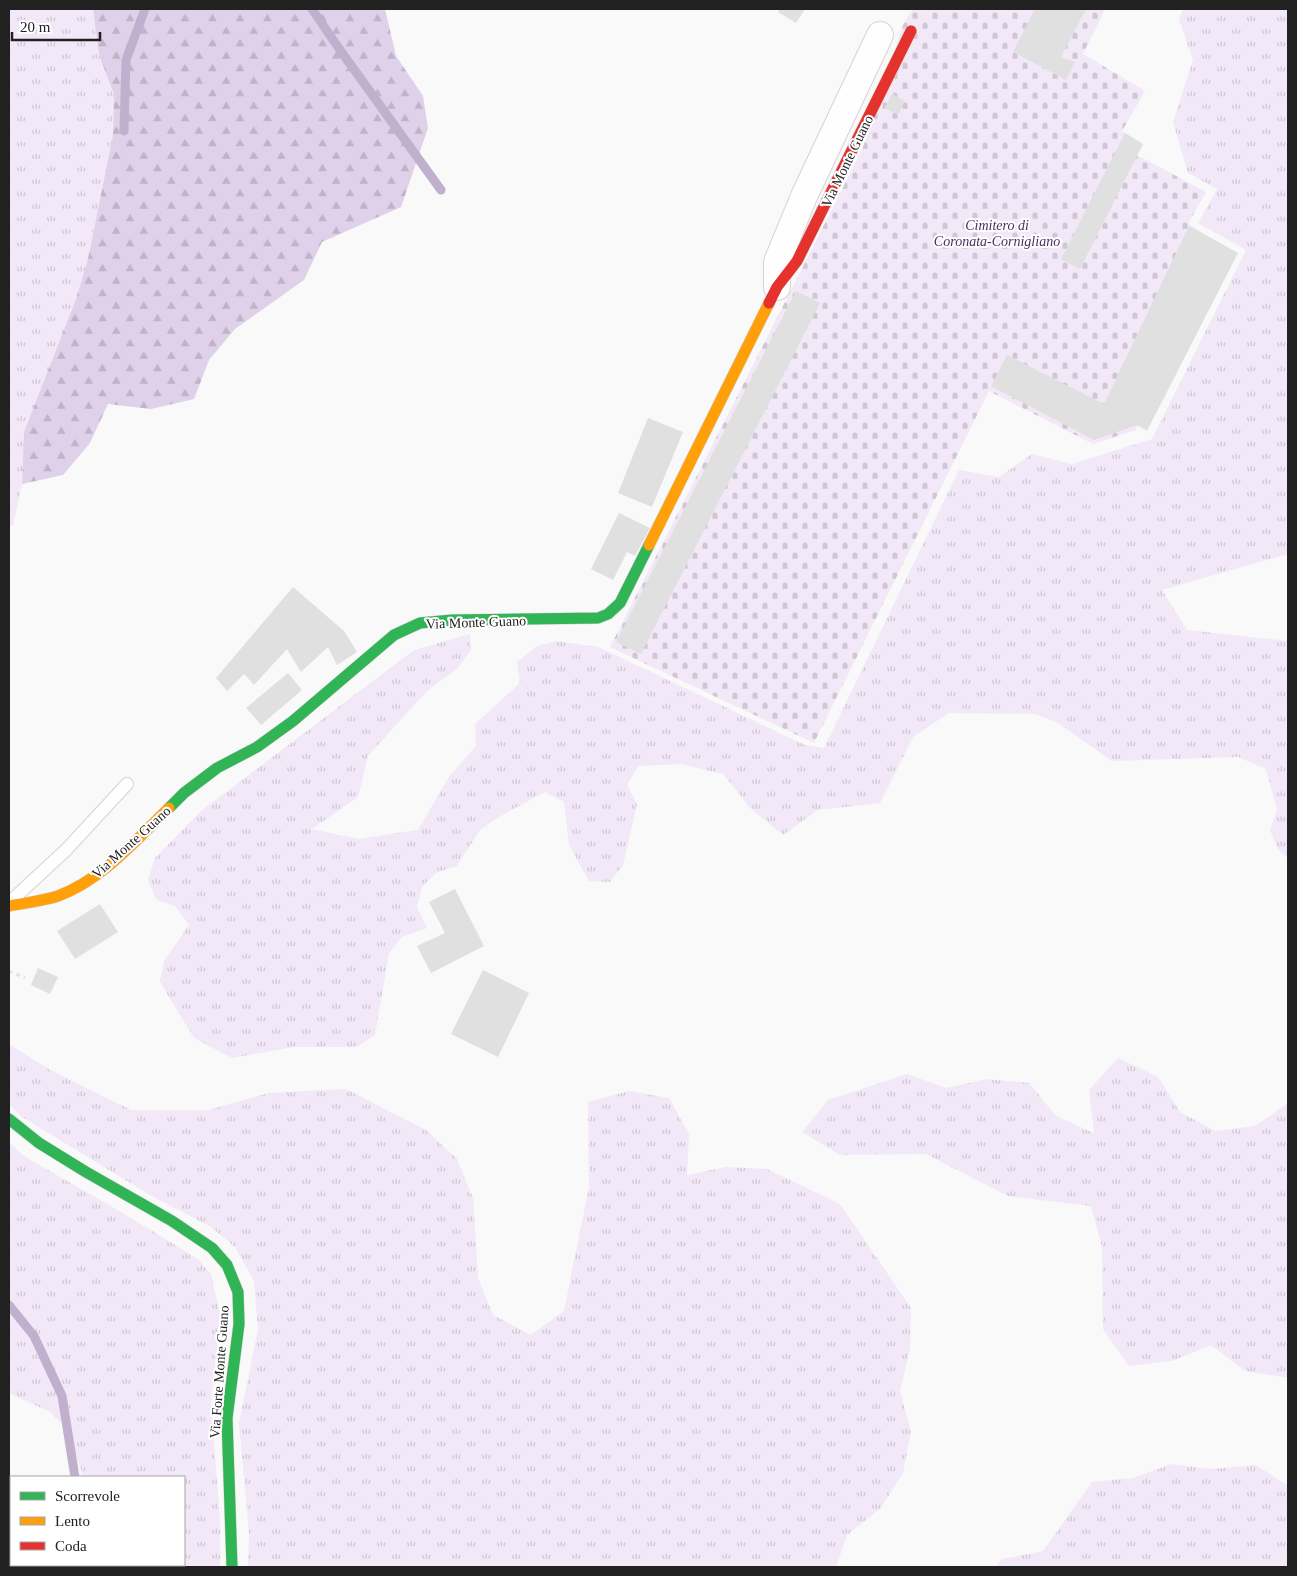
<svg xmlns="http://www.w3.org/2000/svg" width="1297" height="1576" viewBox="0 0 1297 1576" font-family="Georgia,serif">
<defs>
<pattern id="grass-tufts" width="24" height="20" patternUnits="userSpaceOnUse" patternTransform="scale(1.25)"><rect width="24" height="20" fill="#f2e8f8"/><path d="M3 7l-1-3M5 7V3M7 7l1-3M15 17l-1-3M17 17v-4M19 17l1-3" fill="none" stroke="#cfc7d4"/></pattern>
<pattern id="forest-firs" width="22" height="20" patternUnits="userSpaceOnUse" patternTransform="scale(1.25)"><rect width="22" height="20" fill="#dfd1e9"/><path d="M5 1l3.5 6h-7zM16 11l3.5 6h-7z" fill="#bfb3c8"/></pattern>
<pattern id="cemetery-stones" width="16" height="16" patternUnits="userSpaceOnUse" patternTransform="scale(1.25)"><rect width="16" height="16" fill="#f2e8f8"/><path d="M2 7V4a2 2 0 0 1 4 0v3zM10 15v-3a2 2 0 0 1 4 0v3z" fill="#cfc7d4"/></pattern>
</defs>
<rect width="100%" height="100%" fill="#f9f9f9"/>
<path fill="url(#grass-tufts)" d="M9,9H93L99,55L114,94L113,135L88,259L76,299L24,432L22,484L13,525L9,526Z
M1183,9H1288V554L1162,590L1187,630L1288,641V858L1278,850L1270,830L1277,810L1266,769L1238,757L1112,761L1058,723L1036,714L949,713L913,737L880,803L818,810L783,835L750,808L723,774L681,764L638,766L627,785L637,804L623,865L610,882L589,881L569,845L564,802L545,792L497,818L480,830L457,866L437,872L422,887L417,907L427,928L402,937L389,953L375,1035L357,1047H294L232,1058L194,1038L160,982L164,961L189,925L176,907L156,899L148,880L155,858L201,811L414,650L470,634L471,650L459,667L426,692L368,756L358,797L312,829L358,839L418,830L449,777L476,746L475,724L520,683L517,662L537,646L556,641L598,647L805,745L824,748L959,470L999,477L1032,454L1072,464L1152,439L1246,250L1198,223L1217,189L1188,173L1173,122L1193,60L1179,19Z
M9,1044L50,1070L131,1110H208L269,1093L346,1089L426,1130L457,1159L473,1198L478,1278L493,1315L531,1335L564,1311L589,1187L588,1102L629,1091L669,1098L689,1134L687,1175L726,1167L767,1169L840,1204L911,1308L910,1349L900,1391L911,1432L903,1473L880,1509L847,1535L836,1567H248L249,1533L239,1423L258,1329L254,1281L235,1247L211,1227L150,1195L22,1117L9,1104Z
M1118,1058L1158,1077L1180,1112L1216,1131L1255,1126L1288,1103V1378L1245,1371L1211,1345L1172,1361L1129,1366L1103,1329L1102,1247L1091,1206L1008,1196L926,1154L840,1155L802,1132L828,1100L907,1074L946,1088L987,1079L1029,1083L1056,1116L1094,1133L1089,1090Z
M9,1142L24,1156L121,1212L198,1259L211,1274L220,1315L211,1403L220,1521V1567H87V1565H184V1477H82L81,1469L66,1428L50,1412L9,1393Z
M1171,1464L1213,1469L1256,1465L1288,1486V1567H996L1002,1559L1043,1551L1092,1482L1133,1478Z"/>
<path fill="url(#forest-firs)" d="M93,9H385L396,56L423,96L428,128L401,207L322,242L304,280L235,329L209,360L194,399L151,409L108,404L90,443L63,475L22,484L24,432L76,299L88,259L113,135L114,94L99,55Z"/>
<path fill="url(#cemetery-stones)" d="M913,9H1105L1083,54L1145,91L1122,131L1141,143L1135,154L1206,192L1188,224L1228,248L1136,430L1093,444L989,391L814,743L610,647L862,150L903,25Z"/>
<g fill="none" stroke-linecap="round" stroke-linejoin="round">
<path stroke="#c1b0cd" stroke-width="9" d="M312,9L340,50L441,190
M124,131L126,60L145,9
M9,1305L34,1336L62,1396L75,1477
M86,1565L87,1567"/>
</g>
<path fill="#e0e0e0" d="M780,9H805L796,23L778,12Z
M1035,9H1086L1061,57L1075,62L1066,80L1013,52Z
M892,94L905,101L898,115L885,108Z
M1125,133L1143,144L1080,269L1061,259Z
M1189,226L1238,253L1147,431L1137,425L1094,440L991,386L1007,355L1104,404Z
M796,291L820,303L641,654L616,642Z
M648,418L683,432L652,507L618,493Z
M619,513L650,528L635,556L627,552L613,580L591,569Z
M293,587L344,631L357,652L337,665L328,647L301,672L287,649L254,685L244,674L227,691L216,678Z
M288,673L302,690L261,725L246,708Z
M455,889L484,946L431,973L417,946L445,933L429,902Z
M100,904L118,932L75,959L57,931Z
M38,968L58,977L50,994L31,985Z
M483,970L529,993L498,1057L451,1034Z"/>
<g fill="none" stroke-linecap="round" stroke-linejoin="round">
<g stroke="#d4d4d4" stroke-width="14">
<path id="lane" d="M12,900L66,850L127,784"/>
</g>
<g stroke="#d4d4d4" stroke-width="28">
<path id="street" d="M777,287V262L805,194L880,35"/>
</g>
<g stroke="#d4d4d4" stroke-width="12">
<path id="fast" d="M169,808L184,793L217,768L257,747L293,721L394,635L420,623L452,620L598,618L608,614L620,603L649,545
M9,1119L39,1143L86,1172L172,1221L212,1248L227,1265L238,1292L239,1324L227,1418L232,1567"/>
</g>
<g stroke="#d4d4d4" stroke-width="12">
<path id="slow" d="M649,545L769,303
M9,906C25,903 43,901 58,896C103,879 135,841 169,808"/>
</g>
<g stroke="#d4d4d4" stroke-width="12">
<path id="jam" d="M769,303L777,287L797,261L911,31"/>
</g>
<path stroke="#e2e3e2" stroke-width="3" stroke-dasharray="4 4" stroke-linecap="butt" d="M9,971L25,978"/>
<use href="#lane" stroke="#fefefe" stroke-width="12"/>
<use href="#street" stroke="#fefefe" stroke-width="26"/>
<use href="#fast" stroke="#30b455" stroke-width="11"/>
<use href="#slow" stroke="#ff9f0a" stroke-width="11"/>
<use href="#jam" stroke="#e5322d" stroke-width="11"/>
</g>
<g text-anchor="middle" stroke-width="4" stroke-linejoin="round" paint-order="stroke">
<g font-size="14" fill="#202120" stroke="#fff">
<text transform="translate(847 161) rotate(-64)" y="5">Via Monte Guano</text>
<text transform="translate(476 622) rotate(-2)" y="5">Via Monte Guano</text>
<text transform="translate(131 842) rotate(-42)" y="5">Via Monte Guano</text>
<text transform="translate(219 1372) rotate(-86)" y="5">Via Forte Monte Guano</text>
</g>
<g font-size="14" font-style="italic" fill="#4f2c63" stroke="#fff">
<text x="997" y="230">Cimitero di<tspan x="997" dy="16">Coronata-Cornigliano</tspan></text>
</g>
</g>
<rect width="1297" height="1576" fill="none" stroke="#202120" stroke-width="20"/>
<rect x="10" y="1476" width="175" height="90" fill="#ffffff" stroke="#a6a6a6"/>
<rect x="20" y="1492" width="25" height="8" fill="#30b455" stroke="#a6a6a6"/>
<text x="55" y="1501" font-size="15" fill="#202120">Scorrevole</text>
<rect x="20" y="1517" width="25" height="8" fill="#ff9f0a" stroke="#a6a6a6"/>
<text x="55" y="1526" font-size="15" fill="#202120">Lento</text>
<rect x="20" y="1542" width="25" height="8" fill="#e5322d" stroke="#a6a6a6"/>
<text x="55" y="1551" font-size="15" fill="#202120">Coda</text>
<path d="M12 32v8h88v-8" fill="none" stroke="#202120" stroke-width="2.5"/>
<text x="20" y="32" font-size="15" fill="#202120" stroke="#ffffff" stroke-width="4" paint-order="stroke">20 m</text>
</svg>
